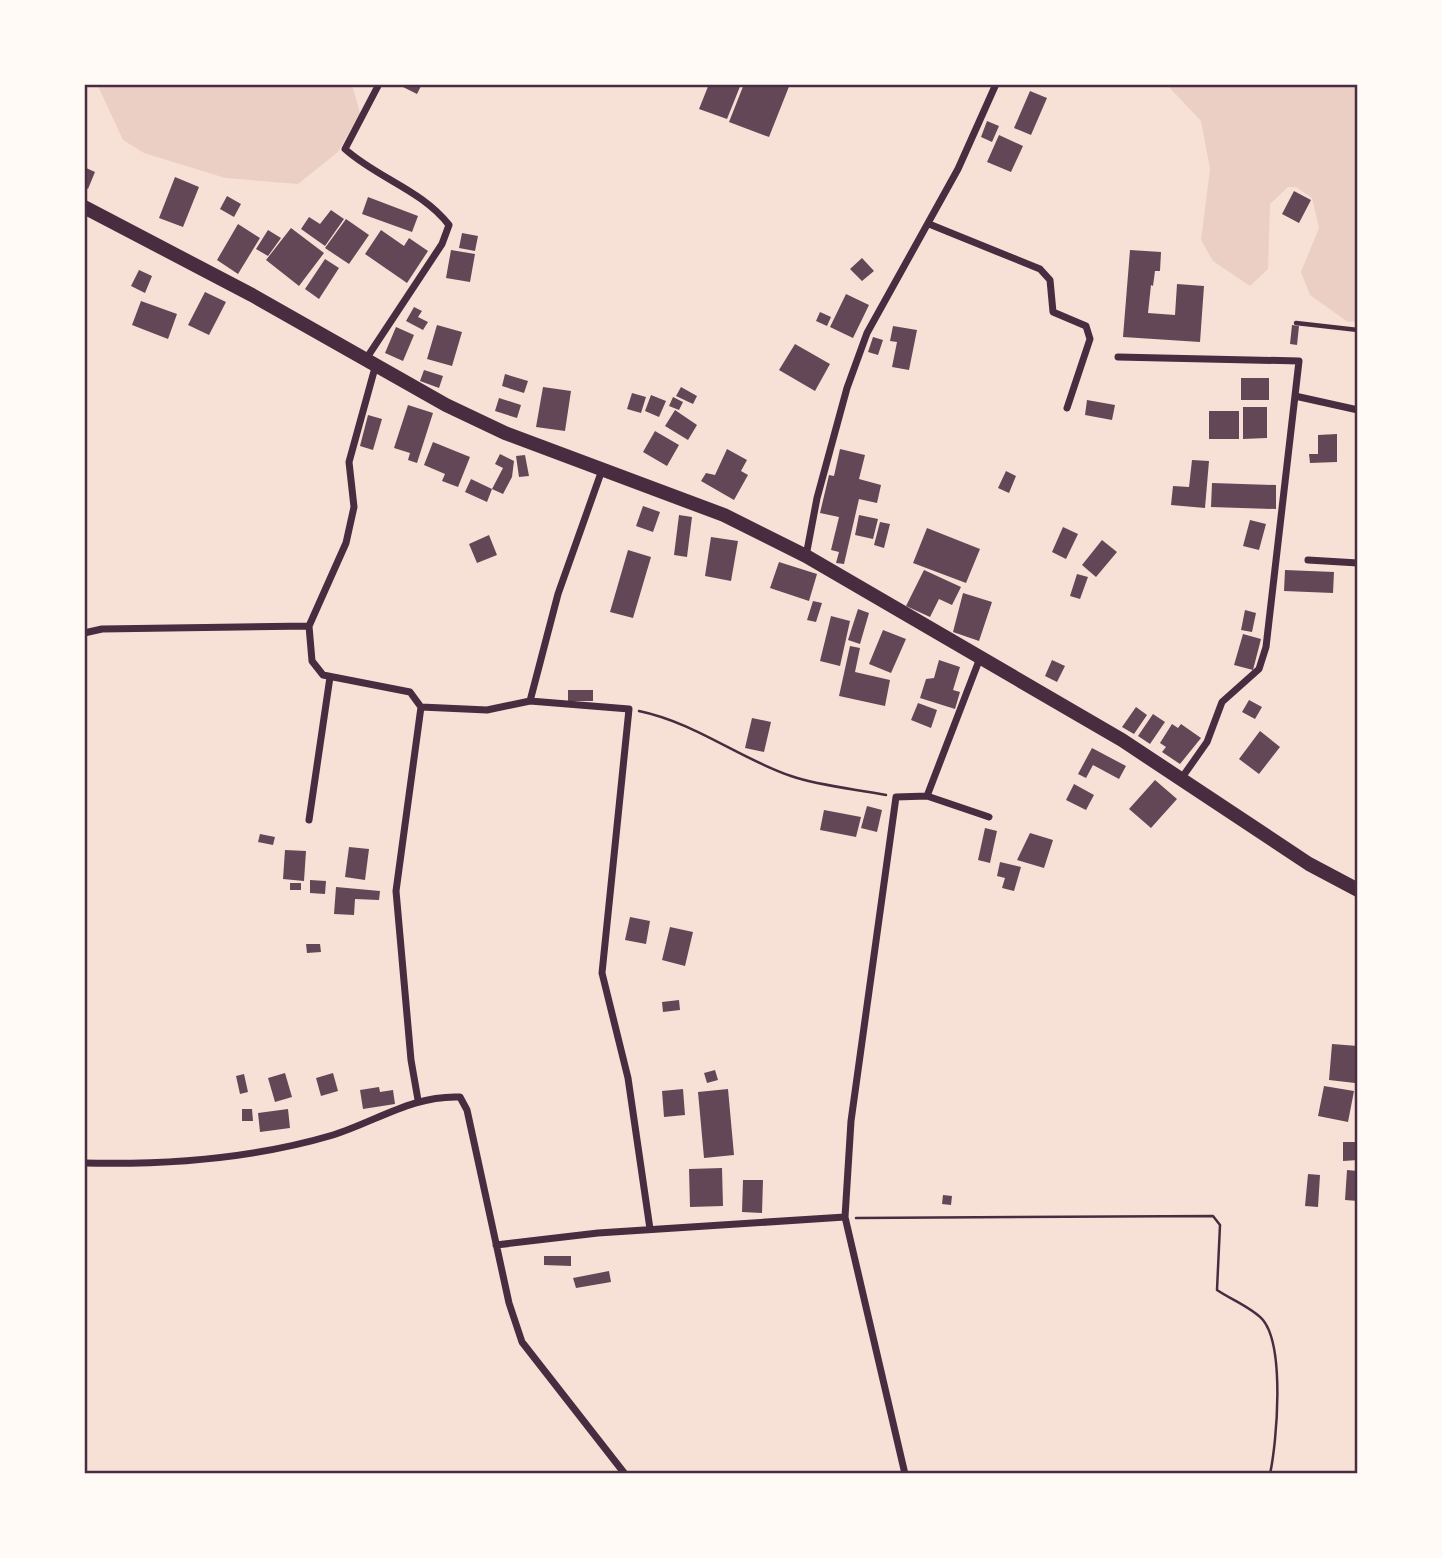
<svg xmlns="http://www.w3.org/2000/svg" width="1442" height="1558" viewBox="0 0 1442 1558" font-family="'Work Sans',sans-serif">
<rect width="100%" height="100%" fill="#f7e1d7"/>
<path fill="#ebcfc5" d="M97,84H348L353,88L360,113L338,152L298,184L225,178L144,153L123,140Z
M1166,84H1358V321L1348,322L1310,295L1301,272L1319,228L1312,198L1296,187H1288L1270,204L1268,269L1250,286L1213,261L1201,240L1210,169L1201,121Z"/>
<path fill="#644757" d="M397,84H422L417,94Z
M709,84H741L727,119L699,109Z
M744,84H790L769,137L729,122Z
M1030,91L1047,98L1031,135L1014,128Z
M987,121L999,126L992,142L981,137Z
M999,135L1023,146L1011,172L987,162Z
M84,167L95,172L88,189L84,187Z
M175,177L199,187L183,227L159,218Z
M1294,191L1311,200L1299,223L1282,214Z
M227,196L241,204L234,217L220,209Z
M368,197L418,216L412,232L362,214Z
M331,210L344,219L325,246L301,229L309,217L320,224Z
M346,219L369,235L349,264L325,248Z
M238,224L260,238L238,274L217,260Z
M291,228L324,253L299,286L266,260Z
M268,230L281,238L268,256L256,249Z
M381,230L404,246L409,238L428,251L407,283L365,254Z
M462,233L478,236L475,251L459,248Z
M451,250L475,254L470,282L446,278Z
M1130,250L1161,252L1160,271H1155L1153,286L1151,285L1148,313L1175,315L1177,284L1204,286L1200,342L1123,337Z
M862,258L874,271L862,281L850,269Z
M325,259L339,268L319,299L305,289Z
M139,270L152,276L145,293L131,286Z
M205,292L226,302L209,335L188,325Z
M846,294L869,305L853,338L830,327Z
M141,301L177,314L168,339L132,325Z
M414,307L422,311L418,317L428,322L423,330L406,321Z
M820,312L831,317L827,326L816,321Z
M437,325L462,332L452,366L427,359Z
M1292,325L1299,326L1297,345L1290,344Z
M893,326L917,330L909,370L892,367L897,342L890,341Z
M396,327L414,335L403,361L385,353Z
M873,337L883,340L878,355L868,352Z
M795,344L830,364L815,391L779,370Z
M424,370L443,376L439,388L420,381Z
M505,374L528,381L524,393L502,386Z
M1241,378H1269V400H1241Z
M543,387L571,391L565,431L536,427Z
M681,387L697,396L693,404L676,396Z
M632,393L646,397L641,413L627,409Z
M651,395L666,401L659,417L645,411Z
M673,397L683,402L679,410L669,406Z
M499,398L521,405L517,418L495,411Z
M1087,400L1115,405L1112,420L1085,415Z
M408,405L433,413L417,463L408,460L410,453L394,448Z
M1243,407H1267V438L1243,439Z
M675,410L697,425L688,440L665,426Z
M1209,411H1239V439H1209Z
M368,415L382,419L373,450L360,446Z
M655,431L679,445L667,466L643,452Z
M1337,434V462L1310,463L1309,454H1318V435Z
M433,442L470,457L458,487L442,481L445,474L424,465Z
M727,449L747,460L741,471L748,475L734,500L701,481L706,473L715,475Z
M840,449L865,455L859,479L881,485L877,503L859,499L844,564L836,563L839,552L831,550L839,517L820,513L829,475L834,476Z
M500,454L514,461L512,477L503,494L492,489L487,502L465,492L471,479L492,489L503,468L495,464Z
M525,455L529,476L519,477L516,456Z
M1192,460L1209,461L1205,508L1171,505L1173,486L1189,487Z
M1006,471L1016,476L1009,493L998,488Z
M1212,483L1276,485V509L1211,507Z
M643,506L660,512L653,532L636,526Z
M679,515L692,517L687,557L674,555Z
M859,515L878,519L873,539L855,535Z
M1250,520L1266,524L1259,550L1243,546Z
M880,522L890,524L884,548L874,545Z
M1063,527L1078,534L1066,559L1052,552Z
M927,528L980,549L966,583L913,563Z
M489,535L497,555L477,563L469,544Z
M711,537L738,541L731,581L705,576Z
M1102,540L1117,552L1096,577L1082,565Z
M628,550L651,557L633,618L610,612Z
M779,562L817,574L809,601L770,588Z
M924,570L961,587L952,605L939,599L930,617L906,606Z
M1285,570L1334,572L1333,593L1284,591Z
M1077,574L1088,577L1080,599L1070,596Z
M963,593L992,602L979,641L953,632Z
M813,601L822,603L816,622L807,620Z
M858,609L869,613L860,644L848,640Z
M1245,610L1256,613L1252,632L1241,630Z
M831,616L850,621L840,666L820,661Z
M883,630L906,639L891,673L869,664Z
M1243,634L1261,639L1253,670L1234,665Z
M850,646L860,648L855,672L890,680L885,706L839,696Z
M939,660L960,667L953,690L960,692L955,709L920,698L926,679L934,678Z
M1052,660L1065,666L1057,682L1045,676Z
M568,690H593V701H568Z
M1249,700L1262,707L1255,719L1242,712Z
M918,703L937,710L931,728L911,720Z
M1136,707L1147,715L1134,734L1122,727Z
M1153,714L1165,722L1150,744L1138,736Z
M752,718L771,722L764,752L745,748Z
M1172,724L1178,728L1181,724L1201,738L1180,764L1162,752L1166,747L1160,743Z
M1260,731L1280,747L1259,774L1239,759Z
M1092,748L1126,766L1119,779L1093,765L1086,778L1078,774Z
M1155,780L1177,799L1151,828L1129,809Z
M1074,784L1094,795L1086,810L1066,800Z
M867,806L882,810L877,832L861,828Z
M824,810L861,817L856,837L820,830Z
M985,828L997,831L990,863L978,860Z
M1030,833L1053,840L1044,868L1017,860Z
M260,834L275,837L273,845L258,842Z
M349,847L369,849L365,880L345,877Z
M285,850L306,851L304,881L283,879Z
M1000,862L1021,867L1014,891L1002,888L1005,878L997,876Z
M310,880L326,881L325,894L310,893Z
M290,883H301V890H290Z
M336,887L380,891L379,900L355,899L354,915L334,914Z
M630,917L650,921L646,944L625,940Z
M670,927L693,932L685,966L662,960Z
M306,944H320L321,952L307,953Z
M679,1000L680,1010L663,1012L662,1002Z
M1332,1044L1358,1046L1355,1083L1329,1080Z
M715,1070L718,1080L707,1083L704,1073Z
M285,1073L292,1097L275,1102L268,1078Z
M333,1073L338,1091L321,1096L316,1078Z
M244,1074L248,1092L240,1094L236,1076Z
M1324,1086L1354,1091L1348,1122L1318,1116Z
M379,1087L380,1092L393,1090L395,1104L363,1109L360,1090Z
M683,1089L685,1115L664,1117L662,1091Z
M728,1089L734,1155L704,1158L698,1092Z
M242,1109H252L253,1121H242Z
M288,1109L290,1128L260,1132L258,1113Z
M1343,1142H1358V1160L1343,1161Z
M722,1168L723,1206L690,1207L689,1169Z
M1347,1170L1358,1171V1201L1345,1200Z
M1308,1174L1320,1175L1318,1207L1305,1206Z
M743,1180H763L762,1213L742,1212Z
M943,1195L952,1196L951,1205L942,1204Z
M544,1256H571V1266L544,1265Z
M609,1271L611,1282L576,1288L573,1278Z"/>
<g fill="none" stroke-linecap="round" stroke-linejoin="round">
<path stroke="#4a2c40" stroke-width="2.5" d="M639,711C696,723 738,758 791,776C820,786 855,789 886,795
M856,1218L1213,1216L1220,1225L1217,1290C1230,1299 1253,1308 1263,1320C1285,1347 1277,1441 1270,1474"/>
<path stroke="#4a2c40" stroke-width="4.5" d="M1296,323L1358,330"/>
<path stroke="#4a2c40" stroke-width="7" d="M929,224L1040,269L1050,280L1053,312L1086,326L1090,339L1067,408
M1118,357L1299,361L1266,647L1259,669L1222,702L1207,742L1181,779
M366,359L442,244L449,225C422,190 377,178 345,149L379,84
M376,364L349,462L354,507L346,543L309,626L312,661L323,675L410,692L421,707L396,891L411,1060L418,1100
M1295,396L1358,410
M806,556L817,498L847,388L867,333L958,169L996,84
M1308,560L1358,563
M84,633L102,629L309,626
M530,701L558,594L602,470
M421,707L487,710L530,701L629,709L602,973L628,1078L650,1229
M927,796L989,817
M309,820L330,677
M84,1163C168,1165 252,1159 333,1135C377,1121 413,1095 460,1097L467,1110L509,1303L522,1342L625,1474
M496,1245L598,1233L845,1217
M905,1474L845,1217L851,1121L896,797L927,796L980,658"/>
<path stroke="#4a2c40" stroke-width="14" d="M84,207L252,295L446,405L505,433L724,515L806,556L1122,740L1309,864L1358,890"/>
</g>
<rect width="1442" height="1558" fill="none" stroke="#fffaf5" stroke-width="172"/>
<rect x="86" y="86" width="1270" height="1386" fill="none" stroke="#4a2c40" stroke-width="2.5"/>
</svg>
